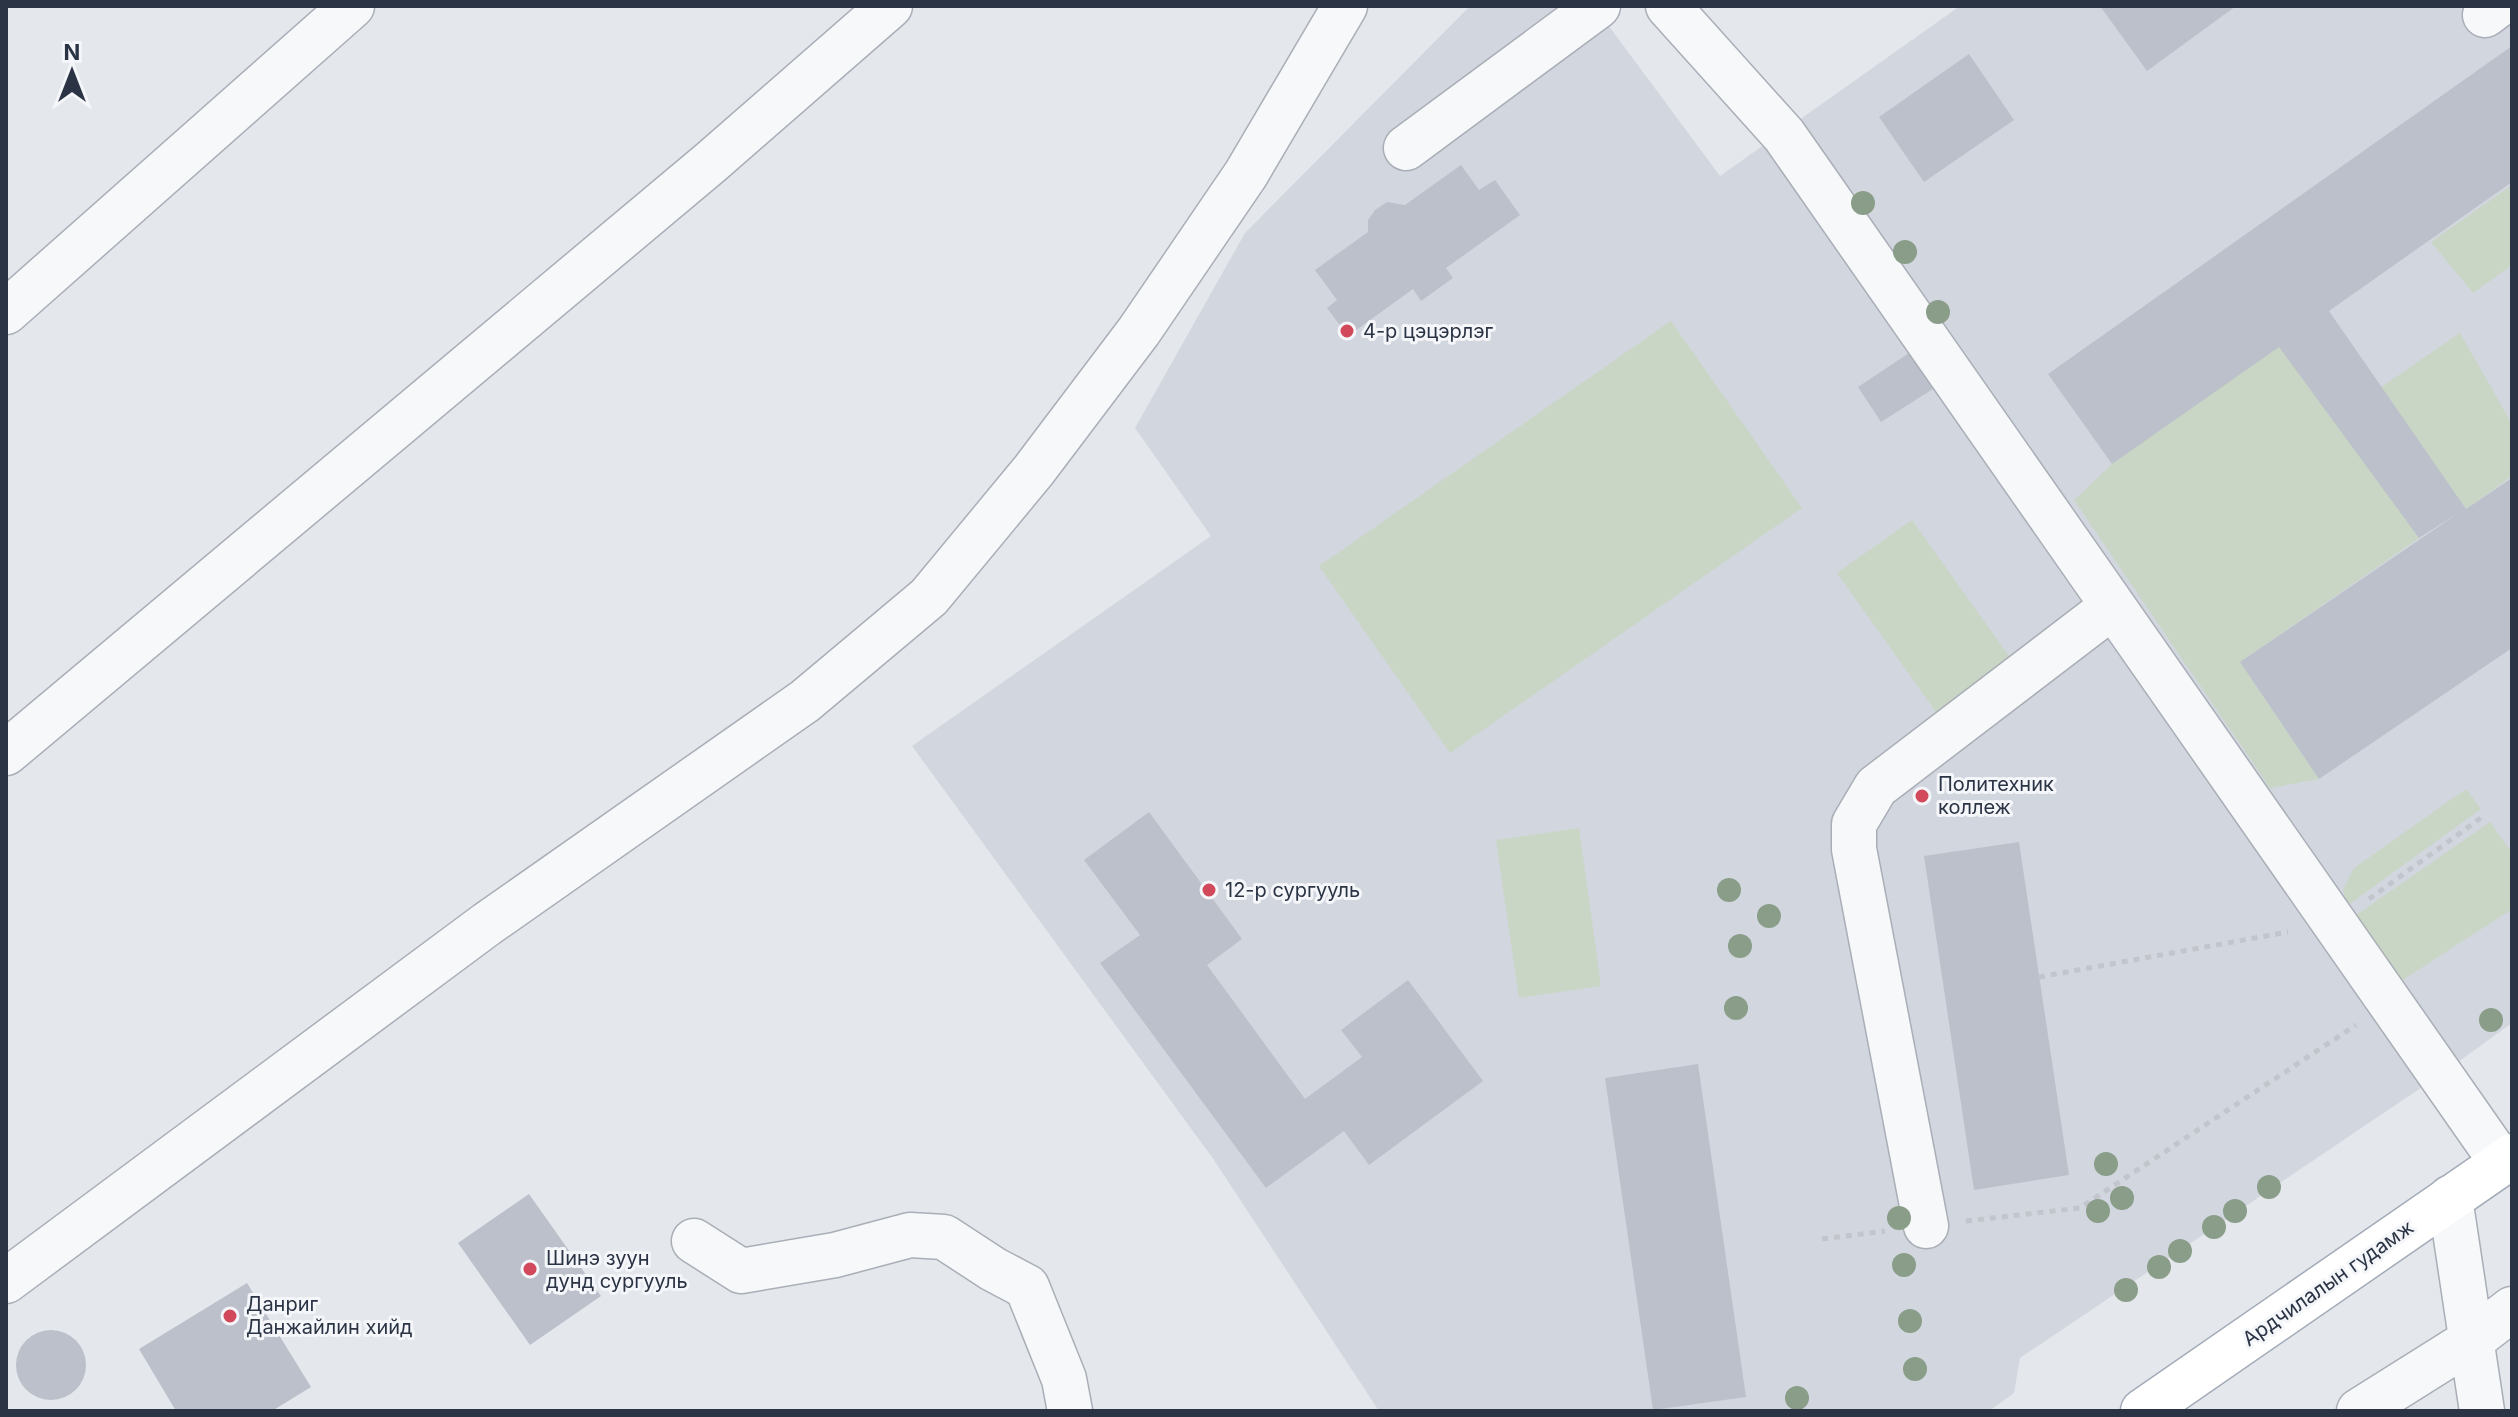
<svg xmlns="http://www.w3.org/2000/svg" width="2518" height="1417" viewBox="0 0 2518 1417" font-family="Inter,sans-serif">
<rect width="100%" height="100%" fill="#e4e7ec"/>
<path fill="#d2d6de" d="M1470,6H1594L1720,176L1960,6H2512V1023L2440,1075L2020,1358L2014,1393L1989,1411H1379L1214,1160L912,746L1211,536L1135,428L1245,233Z"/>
<path fill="#c9d6c5" d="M2512,185V265L2473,293L2431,242Z
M1671,321L1802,508L1450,753L1319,566Z
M2460,333L2512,424V476L2466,509L2380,388Z
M2280,343L2419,538L2240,662L2319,779L2270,788L2074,500L2112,464Z
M1912,520L2011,659L1936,712L1837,573Z
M2466,789L2481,809L2348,905L2343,890L2354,868Z
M2490,822L2512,853V909L2395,985L2352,918Z
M1579,828L1601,986L1519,998L1496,840Z"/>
<path fill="#bbc0ca" d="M2100,6H2236L2147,71Z
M2512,46V182L2329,311L2466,509L2512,478V648L2319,779L2240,662L2460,512L2419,538L2279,347L2112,464L2048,374Z
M1969,54L2014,120L1924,182L1879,117Z
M1461,165L1479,190L1495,180L1520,215L1446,268L1453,278L1421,301L1413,289L1348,336L1327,308L1337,300L1315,270L1368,232V220L1375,210L1387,202L1405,205Z
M1912,351L1936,387L1881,422L1858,387Z
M1149,812L1242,939L1207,965L1305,1099L1362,1057L1341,1030L1408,980L1483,1081L1369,1165L1344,1131L1266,1188L1100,963L1140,935L1084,860Z
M2019,842L2069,1175L1974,1190L1924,856Z
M1698,1064L1746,1397L1653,1410L1605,1078Z
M529,1194L601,1296L530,1345L458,1243Z
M247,1283L311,1387L272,1411H176L139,1349Z
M16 1365a35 35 0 1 1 70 0a35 35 0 1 1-70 0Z"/>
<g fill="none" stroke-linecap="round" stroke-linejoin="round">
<g stroke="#a9aeb7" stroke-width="47">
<path id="minor" d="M1668,6L1784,135L2502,1163
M2485,15L2497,6
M1406,148L1598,6
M6,312L352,6
M6,753L710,163L890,6
M2450,1198L2482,1411
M1926,1226L1854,849V824L1876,787L2113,606
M694,1241L741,1271L835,1255L910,1235L944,1237L993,1269L1027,1287L1064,1379L1070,1411
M6,1281L487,924L805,701L929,597L1034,470L1139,331L1246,174L1345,6
M2359,1411L2472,1340L2512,1309"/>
</g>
<g stroke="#a3abb8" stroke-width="47">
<path id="major" d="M2143,1411L2512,1156"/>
</g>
<path stroke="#c2c5cb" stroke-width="5" stroke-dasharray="6 6" stroke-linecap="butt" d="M2369,899L2485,815
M2039,977L2288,932
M1966,1221L2080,1208L2356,1025
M1822,1239L1885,1231"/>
<use href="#minor" stroke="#f7f8fa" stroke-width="44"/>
<use href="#major" stroke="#fff" stroke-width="44"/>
</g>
<g fill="#899d89">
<circle cx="1863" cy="203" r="12"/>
<circle cx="1905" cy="252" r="12"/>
<circle cx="1938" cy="312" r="12"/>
<circle cx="1729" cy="890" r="12"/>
<circle cx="1769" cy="916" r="12"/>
<circle cx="1740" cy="946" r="12"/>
<circle cx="1736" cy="1008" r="12"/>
<circle cx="2491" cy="1020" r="12"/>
<circle cx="2106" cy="1164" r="12"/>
<circle cx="2269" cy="1187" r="12"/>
<circle cx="2122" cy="1198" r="12"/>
<circle cx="2098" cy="1211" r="12"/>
<circle cx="2235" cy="1211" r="12"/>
<circle cx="1899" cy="1218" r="12"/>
<circle cx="2214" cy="1227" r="12"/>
<circle cx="2180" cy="1251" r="12"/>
<circle cx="1904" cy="1265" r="12"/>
<circle cx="2159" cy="1267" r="12"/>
<circle cx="2126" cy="1290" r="12"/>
<circle cx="1910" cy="1321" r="12"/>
<circle cx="1915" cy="1369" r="12"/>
<circle cx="1797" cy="1398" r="12"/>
</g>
<g fill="#d1495b" stroke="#f4f6f9" stroke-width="3">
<circle cx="1347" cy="331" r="8"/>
<circle cx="1922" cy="796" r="8"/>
<circle cx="1209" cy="890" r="8"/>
<circle cx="530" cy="1269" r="8"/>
<circle cx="230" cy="1316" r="8"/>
</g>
<g text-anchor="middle" stroke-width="6" stroke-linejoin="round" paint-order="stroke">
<g font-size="20" fill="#2b3445" stroke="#f4f6f9" text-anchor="start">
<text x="1363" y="338">4-р цэцэрлэг</text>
<text x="1938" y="791">Политехник<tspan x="1938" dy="23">коллеж</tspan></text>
<text x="1225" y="897">12-р сургууль</text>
<text x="546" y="1265">Шинэ зуун<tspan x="546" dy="23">дунд сургууль</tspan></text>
<text x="246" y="1311">Данриг<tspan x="246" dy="23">Данжайлин хийд</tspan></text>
</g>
<g font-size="20" fill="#2b3445" stroke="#f4f6f9">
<text transform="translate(2328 1283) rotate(-35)" y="7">Ардчилалын гудамж</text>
</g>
</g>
<rect width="2518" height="1417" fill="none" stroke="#2b3445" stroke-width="16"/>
<g transform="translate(72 72)" stroke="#f4f6f9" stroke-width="6" paint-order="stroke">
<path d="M0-6L14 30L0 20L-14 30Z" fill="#2b3445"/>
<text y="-12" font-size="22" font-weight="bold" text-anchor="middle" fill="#2b3445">N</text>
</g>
</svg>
